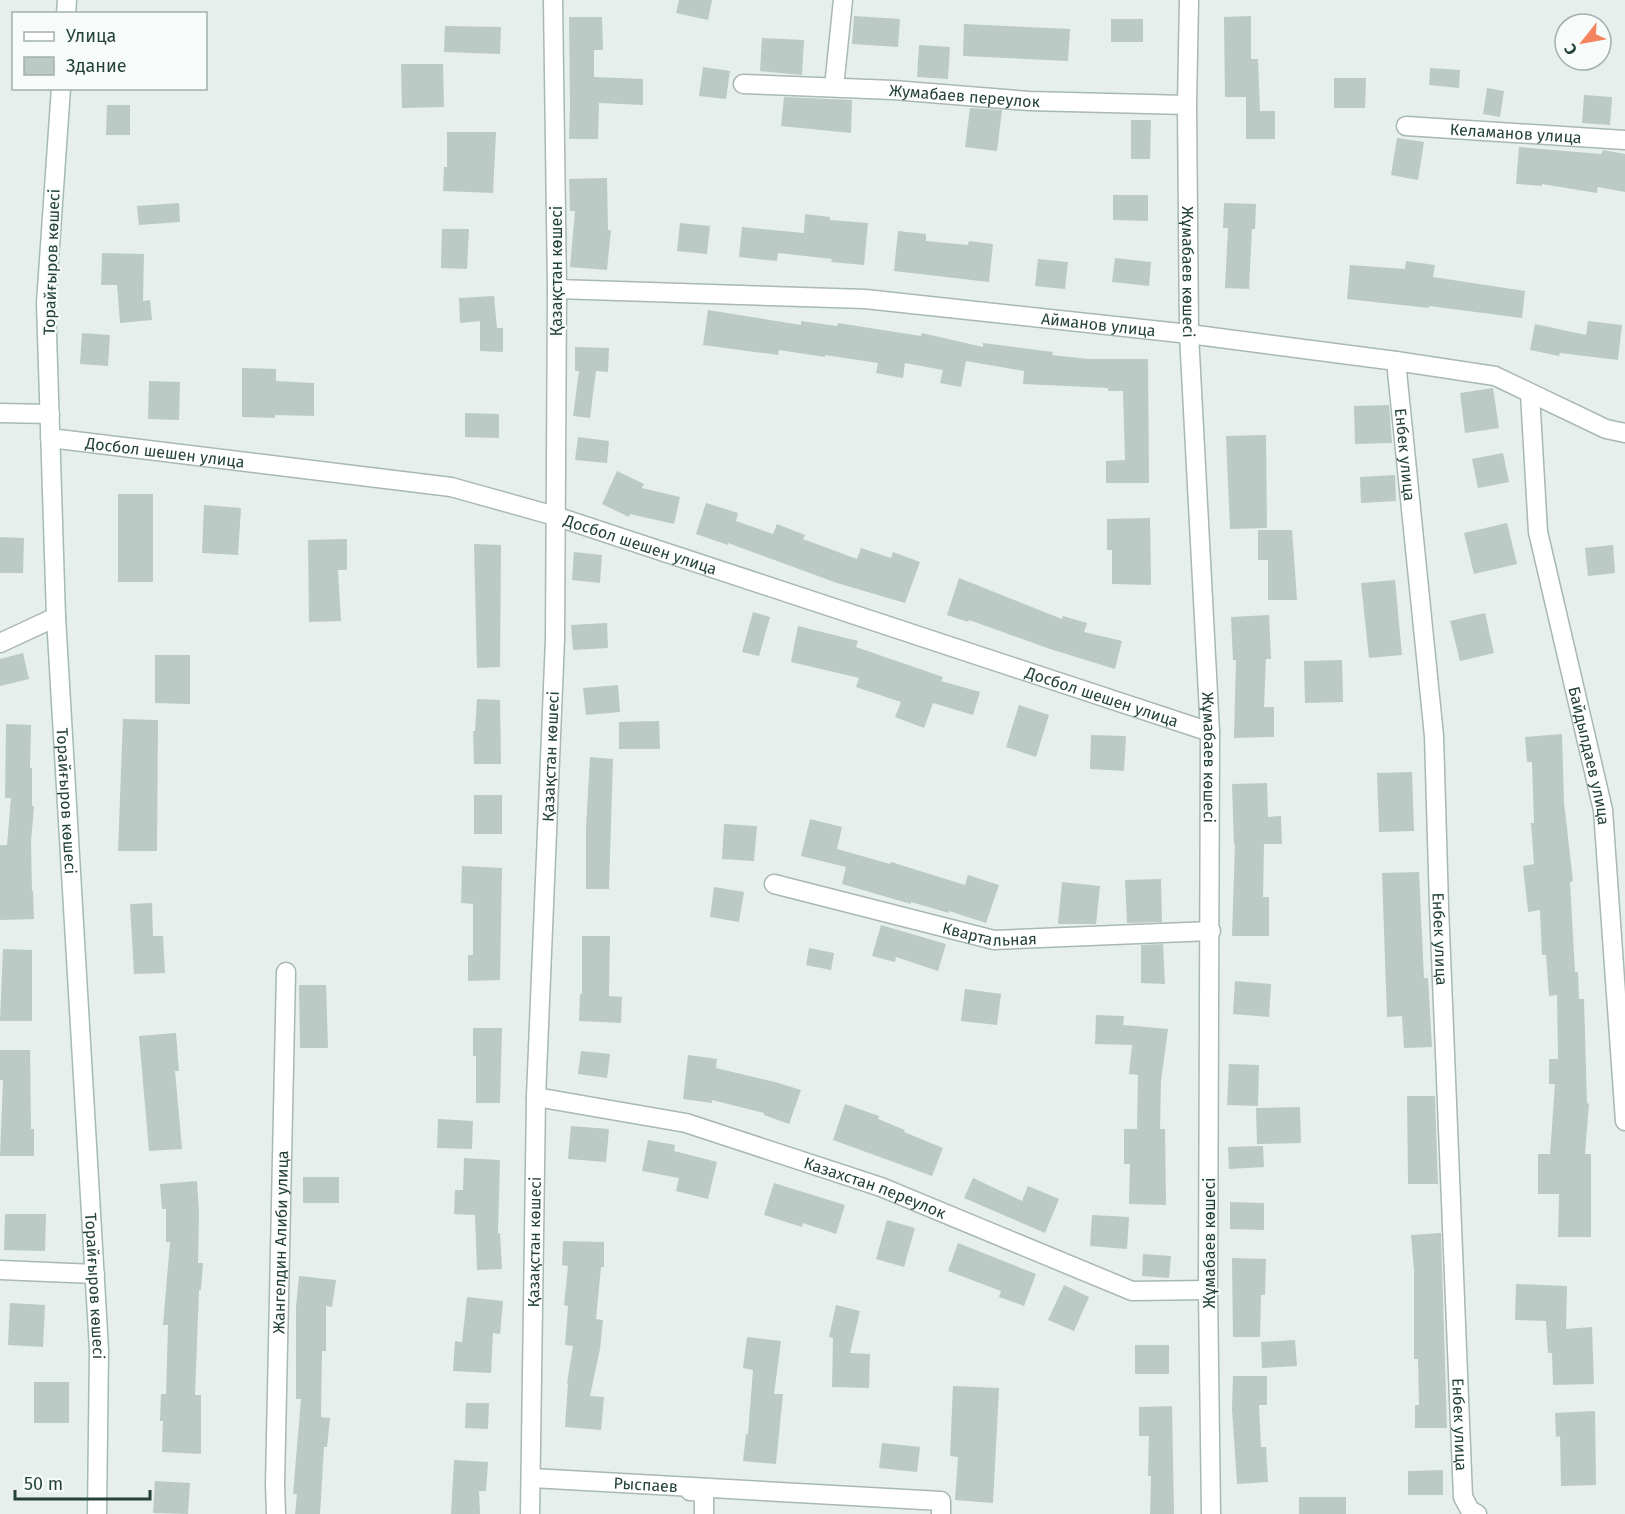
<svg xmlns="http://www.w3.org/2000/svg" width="1625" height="1514" viewBox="0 0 1625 1514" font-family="'Fira Sans',sans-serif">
<rect width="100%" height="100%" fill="#e6efeb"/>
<path fill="#bbcac4" d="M679,0H712L708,20L676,13Z
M854,16L900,19L898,47L852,44Z
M1251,16V59H1258L1260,111H1275V139H1246V97H1225L1224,17Z
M569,17H602L603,50H594V77L643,79V105L599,103L598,139H569L570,106Z
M1111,19H1143V42H1111Z
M964,24L1070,29L1068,61L963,56Z
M445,26L501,27L500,54L444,52Z
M762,38L804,40L802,75L760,71Z
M919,45L950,47L948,79L917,77Z
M401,64H443L444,107L402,108Z
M703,67L730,71L726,99L699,96Z
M1430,68L1460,70L1459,88L1429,85Z
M1334,78H1366L1365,108H1334Z
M1487,88L1504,91L1500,117L1483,114Z
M1584,95L1612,97L1610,125L1582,123Z
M784,97L852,100L851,133L781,126Z
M107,105H130V135H106Z
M970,108L1002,110L997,151L965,147Z
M1131,120H1151L1150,159H1131Z
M447,132H496L493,193L443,191L444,167H447Z
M1397,138L1424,142L1418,180L1391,175Z
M1519,147L1601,154L1603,150L1625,154V192L1598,187L1597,193L1542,184V186L1516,184Z
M607,178L608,230H611L607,270L570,267L575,211H570L569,179Z
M1113,195H1148V221L1113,220Z
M179,203L180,222L139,225L137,206Z
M1224,203L1256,204L1255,229H1252L1249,289L1225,288L1228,228H1223Z
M805,214L830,217V220L868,223L864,265L831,262L832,259L778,253L777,261L739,257L742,227L804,233Z
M680,223L710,226L707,254L677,251Z
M442,229H469L467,269L441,268Z
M898,231L926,234V241L968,245L969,241L993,244L989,282L894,271Z
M102,253L144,254L143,301L150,300L152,320L120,323L117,285H101Z
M1115,258L1151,262L1149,286L1112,282Z
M1038,259L1068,262L1065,289L1035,286Z
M1406,261L1435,265L1433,277L1525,291L1522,318L1429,306V308L1347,299L1350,265L1405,269Z
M494,296L497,328H503V352L480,351V321L460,323L459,298Z
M708,310L801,325V321L837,326L838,323L921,336L922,333L983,347V343L1053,352L1052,355L1088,359H1148L1149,483H1106V461L1125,460L1123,391H1108V388L1023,384L1024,371L966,361L961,387L940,383L943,370L905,363L903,378L876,373L878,363L825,355V357L779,350L778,355L703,345Z
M1588,321L1622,325L1618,360L1560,353L1559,356L1530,350L1535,324L1586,335Z
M82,333L110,335L108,366L80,364Z
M575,347L609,348L608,372L596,371L590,418L573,416L579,371H575Z
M242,368L276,369V381L314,383V416L275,415V418L242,417Z
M149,381L180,382L179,420L148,419Z
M1493,388L1499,428L1465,433L1460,393Z
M1389,405L1392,443L1355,444L1354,406Z
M465,413L499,414V438L465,437Z
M1266,435L1267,528L1230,529L1226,436Z
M578,437L609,441L607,463L575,460Z
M1503,453L1509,482L1478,488L1472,459Z
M617,471L644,484L642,488L680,497L674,524L630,514L629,517L602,504Z
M1395,475L1396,501L1361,503L1360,477Z
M118,494H153V582H118Z
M706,503L738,513L736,521L773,534L777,524L805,535L803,539L857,559L861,548L891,558L893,552L920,562L905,603L837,583L728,543V545L696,534Z
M204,505L241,508L238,555L202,553Z
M1150,518L1151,585L1112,584V550H1107V519Z
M1507,523L1517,564L1474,574L1464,533Z
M1258,530H1292L1297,600H1268V560H1258Z
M0,537L24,538L23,573H0Z
M347,539V570H338L341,621L309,622L308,540Z
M474,544L501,545L500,667L477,668Z
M1613,545L1615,573L1588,576L1585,548Z
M574,552L602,555L600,583L572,580Z
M959,578L1062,619L1063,616L1087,623L1084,632L1122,641L1115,669L1050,649L969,620L968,622L947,615Z
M1395,580L1402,655L1369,658L1361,583Z
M753,612L770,617L759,656L742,652Z
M1485,613L1494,653L1460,661L1450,621Z
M1269,615L1271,659H1266L1264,707H1274V737L1234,738L1236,660H1233L1231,617Z
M607,623L608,648L573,650L571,625Z
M798,626L858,641L856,647L943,677L941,681L980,692L973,715L933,703L924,728L895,717L901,702L856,687L859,678L791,662Z
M23,653L29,679L0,686V659Z
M155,655H190V704L155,703Z
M1342,660L1343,702L1305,703L1304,661Z
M618,685L620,712L586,715L583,688Z
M477,699L500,700L501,764H474L473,731H475Z
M1019,705L1049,715L1036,757L1006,747Z
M123,719L158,720L157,851H118Z
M659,721L660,749H619V722Z
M6,724L31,725L30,768H32V806H34L31,842L32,891H33L34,919L0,920V845H7L11,798H5Z
M1562,734L1564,802L1573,881L1570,882L1575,972H1578L1579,999H1584L1587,1103L1589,1104L1585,1154H1591V1237H1558L1559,1194H1538V1154H1550L1555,1084H1549V1059H1558L1557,995L1549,996L1546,955H1542L1540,910L1528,912L1523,866L1534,864L1531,823H1534L1532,762H1527L1525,737Z
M1091,735L1126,736L1124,771L1090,769Z
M590,757L613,759L609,889H586V828Z
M1412,772L1414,831L1379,832L1377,773Z
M1267,783L1268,817L1281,816L1282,844H1264L1263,897H1269V936H1232L1235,845H1234L1232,784Z
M474,795H502V834H474Z
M810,819L842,827L837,849L890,864L891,862L965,885L968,875L999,885L986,923L949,911V913L911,902V904L842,884L846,867L801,856Z
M724,824L757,826L754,861L722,859Z
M462,866L502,868L500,980L468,981V955H473V904L461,903Z
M1419,872L1424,978H1428L1432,1047L1404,1048L1402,1016L1387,1017L1382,873Z
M1161,879L1162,922L1127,923L1125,880Z
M1062,882L1100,886L1096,924H1058Z
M714,887L744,892L739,922L710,917Z
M152,903L153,936H163L165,973L134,974L130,904Z
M881,925L946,944L938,971L896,957L895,962L872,956Z
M582,936H610L609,996L622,997L621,1023L579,1021L580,994H582Z
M1163,944L1165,984L1141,983V945Z
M809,948L834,953L831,970L806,965Z
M3,949L32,950V1021H0Z
M1235,981L1271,984L1269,1017L1233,1014Z
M299,985H326L328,1048H300Z
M965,989L1001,994L997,1025L961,1021Z
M1096,1015L1124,1016L1123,1025L1168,1029L1161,1081L1160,1129H1165L1166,1205L1129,1204L1130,1164H1124V1129H1137L1138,1075L1129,1074L1132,1045L1095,1044Z
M473,1028H502L500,1103H476V1056H473Z
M176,1033L179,1071H175L182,1149L149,1151L139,1036Z
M0,1050H30L31,1129H34V1156H0L3,1080H0Z
M581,1051L610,1054L607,1078L578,1074Z
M688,1055L717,1059L716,1068L775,1082L801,1090L789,1124L764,1115V1113L712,1100V1103L683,1099Z
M1229,1064L1259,1065L1258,1106L1227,1105Z
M1407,1096H1435L1438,1184H1408Z
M845,1104L879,1116L878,1119L905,1130L904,1132L943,1148L932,1176L833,1140Z
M1300,1107L1301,1143L1257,1144L1256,1108Z
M438,1119L473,1121L472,1149L437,1148Z
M571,1126L609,1129L606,1162L568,1159Z
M648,1140L675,1145L674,1151L717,1162L708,1199L676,1191L679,1178L642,1171Z
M1263,1146L1264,1167L1229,1169L1228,1147Z
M464,1158L500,1160L498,1233H500L502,1269L477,1270L475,1215L454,1214L455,1190H463Z
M303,1177H339V1203H303Z
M973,1178L1022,1201L1028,1186L1059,1199L1045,1233L964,1198Z
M197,1181L199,1213L198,1263H203L201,1290H199L195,1395H201V1454L162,1452L163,1421H160L161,1394H166L168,1325H163L170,1242H166V1209H162L160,1184Z
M774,1183L845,1205L836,1234L803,1223L802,1227L764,1215Z
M1230,1202L1264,1203V1230L1230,1229Z
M5,1214H46L45,1251L4,1250Z
M1092,1215L1129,1217L1127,1249L1090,1246Z
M887,1220L915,1228L904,1267L876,1259Z
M1441,1233L1447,1428H1415V1405H1419L1418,1359H1414V1271L1411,1235Z
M563,1241L604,1242V1267H601L596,1319L603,1320L600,1349L590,1396L604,1397L601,1430L565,1427L568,1384L567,1383L573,1346L565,1345L568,1306L564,1305L568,1266L562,1265Z
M958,1243L1036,1274L1024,1306L999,1297L1001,1291L948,1271Z
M1143,1254L1171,1256L1169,1278L1142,1276Z
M1232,1258L1266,1259L1265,1295H1261L1260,1337H1233Z
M299,1276L336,1280L332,1307L326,1306V1351H322L321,1417L330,1418L327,1447H324L320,1514H295L297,1494H293L301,1399H296V1307Z
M1516,1284L1567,1286L1566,1329L1592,1327L1594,1384L1553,1385L1552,1353H1548L1546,1321L1515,1320Z
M1064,1285L1089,1297L1074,1331L1048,1320Z
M467,1297L503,1301L500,1334L493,1333L491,1373L453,1371L455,1341L462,1342Z
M10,1303L45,1305L43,1347L8,1345Z
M836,1305L860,1311L850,1353L870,1354L869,1388L832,1387L833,1338L829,1337Z
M747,1337L781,1341L774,1394H783L776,1464L743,1461L746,1434H748L753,1370L743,1368Z
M1295,1340L1297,1366L1262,1368L1261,1342Z
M1135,1345H1169V1374H1135Z
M1233,1376H1267V1405H1259L1261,1447H1266L1268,1482L1237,1484L1232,1409Z
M34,1382H69V1423H34Z
M953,1386L999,1388L993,1503L955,1500L958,1457L950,1456Z
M466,1403H489L488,1429L465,1428Z
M1172,1406L1174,1514H1150L1151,1476H1148L1149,1436H1139V1407Z
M1595,1411L1596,1485L1561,1486L1560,1436L1556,1437L1555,1413Z
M882,1443L920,1447L917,1472L879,1468Z
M454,1460L488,1462L486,1491H479L480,1514H451Z
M1443,1470V1495H1408V1471Z
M155,1481L190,1483L188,1514L153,1513Z
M1299,1497H1346V1514H1299Z"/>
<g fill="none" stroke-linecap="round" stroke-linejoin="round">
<g stroke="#a8b8b2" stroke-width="21">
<g id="street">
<path id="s1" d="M1189,0L1187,105L1189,334L1210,732L1208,1290L1211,1514"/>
<path id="s2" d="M743,84L893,90L1029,101L1187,105"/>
<path d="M834,87L843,0"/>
<path id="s3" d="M1406,126L1625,140"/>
<path id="s4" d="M557,289L865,299L1189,334L1396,361L1495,376L1606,429L1625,433"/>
<path id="s5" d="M1396,361L1434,736L1439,906L1463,1497L1470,1510L1477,1514"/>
<path id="s6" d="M1530,394L1538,532L1603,810L1625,1121"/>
<path d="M0,413L50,414"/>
<path id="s7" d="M50,438L451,487L555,516L1210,732"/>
<path d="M0,643L56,617"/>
<path id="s8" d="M774,884L994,940L1211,931"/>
<path id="s9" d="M536,1097L686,1123L881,1187L1132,1291L1208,1290"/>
<path d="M0,1270L95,1274"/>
<path id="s10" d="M532,1478L941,1501V1514"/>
<path d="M690,1491L704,1492V1514"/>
<path id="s11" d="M276,1514L275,1484L286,972"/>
<path id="s12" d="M530,1514L536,1097L555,639L557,289L553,0"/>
</g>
</g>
<g stroke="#a4bbb3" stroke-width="21">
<g id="secondary">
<path d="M66,14L67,0"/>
<path id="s13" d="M61,88L46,303L56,617L99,1350L97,1514"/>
</g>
</g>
<use href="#street" stroke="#fff" stroke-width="18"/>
<use href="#secondary" stroke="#fff" stroke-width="18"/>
</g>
<g text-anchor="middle" stroke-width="4.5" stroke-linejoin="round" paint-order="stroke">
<g font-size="16" fill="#24423a" stroke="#f7fbf9">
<text dy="6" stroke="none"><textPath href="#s2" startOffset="222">Жумабаев переулок</textPath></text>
<text dy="6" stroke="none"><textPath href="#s3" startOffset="110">Келаманов улица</textPath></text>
<text transform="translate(51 262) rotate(-88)" y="6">Торайғыров көшесі</text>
<text transform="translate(556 271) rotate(-90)" y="6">Қазақстан көшесі</text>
<text dy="6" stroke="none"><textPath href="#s1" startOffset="272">Жұмабаев көшесі</textPath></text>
<text dy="6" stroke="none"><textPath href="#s4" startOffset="543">Айманов улица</textPath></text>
<text dy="6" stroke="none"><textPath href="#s7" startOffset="116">Досбол шешен улица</textPath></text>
<text dy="6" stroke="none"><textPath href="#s5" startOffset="94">Енбек улица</textPath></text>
<text dy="6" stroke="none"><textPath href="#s7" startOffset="602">Досбол шешен улица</textPath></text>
<text dy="6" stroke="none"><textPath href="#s7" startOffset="1088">Досбол шешен улица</textPath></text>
<text dy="6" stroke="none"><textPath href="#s6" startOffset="368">Байдылдаев улица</textPath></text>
<text dy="6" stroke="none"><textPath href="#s12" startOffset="758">Қазақстан көшесі</textPath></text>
<text dy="6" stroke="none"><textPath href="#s1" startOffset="758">Жұмабаев көшесі</textPath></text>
<text dy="6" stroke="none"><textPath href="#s13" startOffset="714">Торайғыров көшесі</textPath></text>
<text dy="6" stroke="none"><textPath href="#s8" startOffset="222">Квартальная</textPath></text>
<text dy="6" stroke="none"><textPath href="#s5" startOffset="580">Енбек улица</textPath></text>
<text dy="6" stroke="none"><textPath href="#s9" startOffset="352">Казахстан переулок</textPath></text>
<text dy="6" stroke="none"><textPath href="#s11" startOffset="272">Жангелдин Алиби улица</textPath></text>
<text dy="6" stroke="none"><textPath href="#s12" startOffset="272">Қазақстан көшесі</textPath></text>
<text transform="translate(1209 1243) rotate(-90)" y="6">Жұмабаев көшесі</text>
<text dy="6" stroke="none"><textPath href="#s13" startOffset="1200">Торайғыров көшесі</textPath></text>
<text dy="6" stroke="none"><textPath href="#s5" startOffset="1066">Енбек улица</textPath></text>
<text dy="6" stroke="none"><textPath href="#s10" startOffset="114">Рыспаев</textPath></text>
</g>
</g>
<rect x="12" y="12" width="195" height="78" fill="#f7fbf9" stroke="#a3b1ad" stroke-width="1.5"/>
<rect x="24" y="32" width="30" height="9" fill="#ffffff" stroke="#a3b1ad" stroke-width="1.5"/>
<text x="66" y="42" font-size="18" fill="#24423a">Улица</text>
<rect x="24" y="57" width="30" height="18" fill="#bbcac4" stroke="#a3b1ad" stroke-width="1.5"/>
<text x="66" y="72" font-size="18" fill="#24423a">Здание</text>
<g transform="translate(1583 42) rotate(239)"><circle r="28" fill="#f7fbf9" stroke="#a3b1ad" stroke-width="1.5"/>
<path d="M0-4.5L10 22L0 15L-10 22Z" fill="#f4845f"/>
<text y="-9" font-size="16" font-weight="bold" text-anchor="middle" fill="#24423a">С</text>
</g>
<path d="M15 1490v9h135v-9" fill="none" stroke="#24423a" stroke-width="3"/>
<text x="24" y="1490" font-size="18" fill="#24423a" stroke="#f7fbf9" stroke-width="4.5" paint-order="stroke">50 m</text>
</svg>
